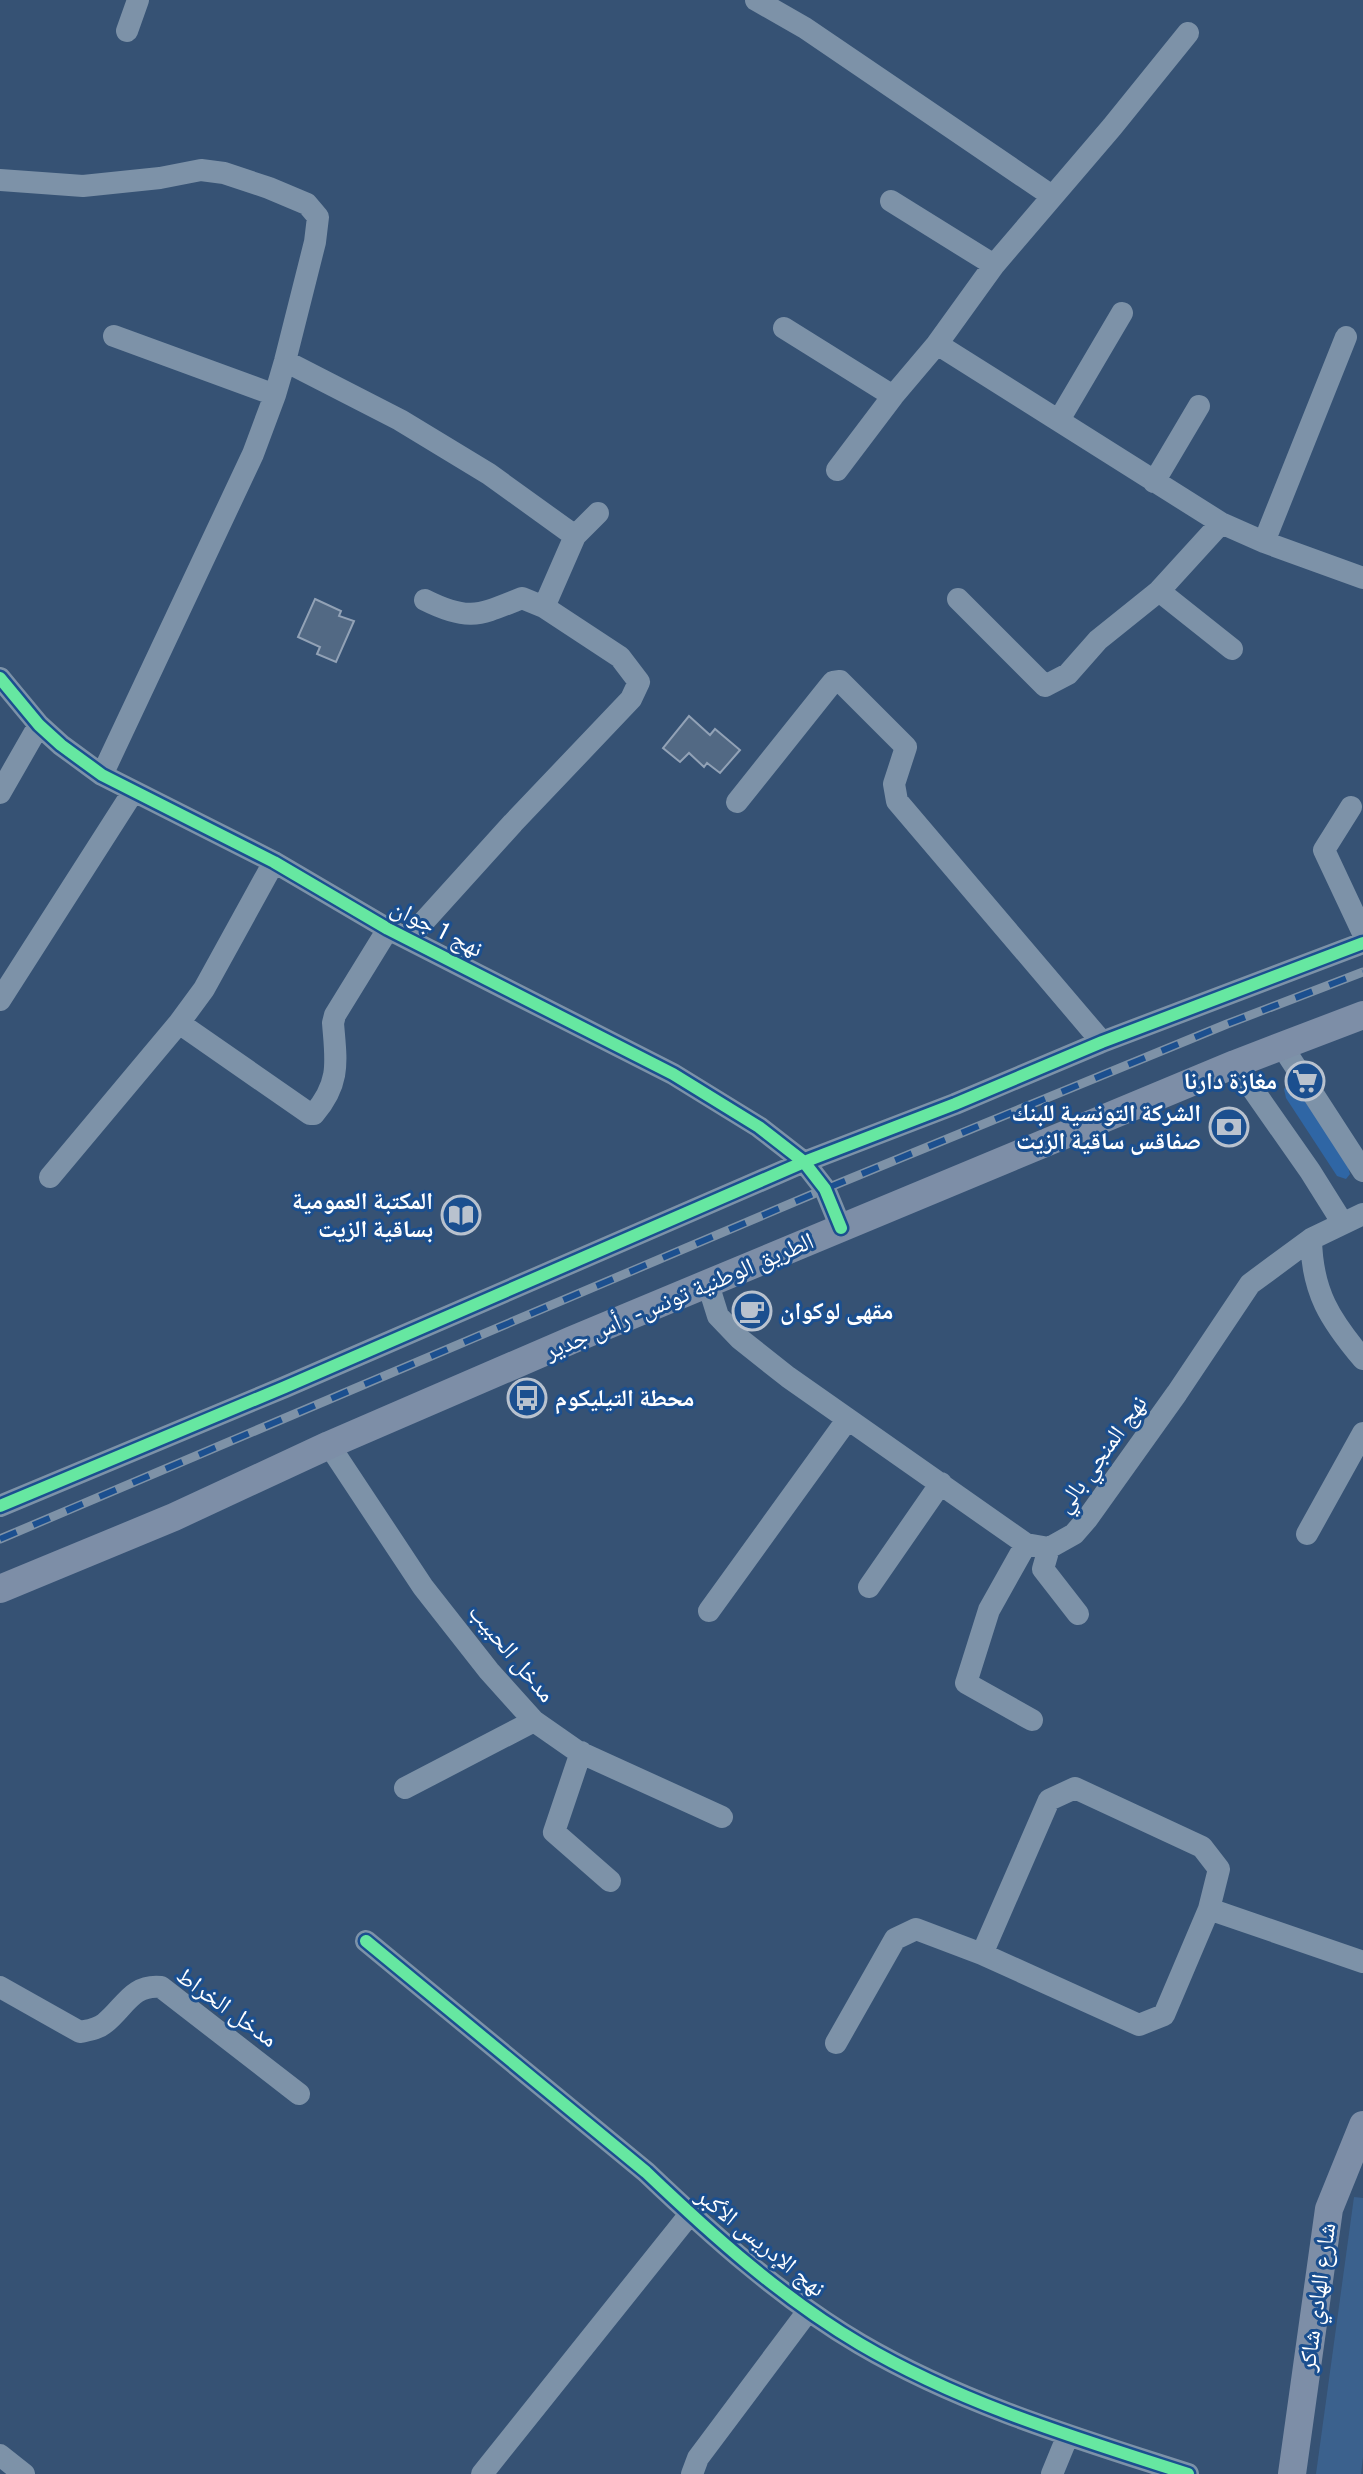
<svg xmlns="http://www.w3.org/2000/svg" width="1363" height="2474" viewBox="0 0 1363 2474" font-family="'Public Sans','Noto Naskh Arabic',sans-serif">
<rect width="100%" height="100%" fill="#365274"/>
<path fill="#2f66a5" d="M1288,1085L1298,1089L1348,1167L1350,1174L1346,1179L1337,1176L1286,1098L1284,1089Z"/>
<path fill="#3b618d" d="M1354,2197L1363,2198V2457L1361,2474H1316Z"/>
<path fill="#526984" stroke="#92a2b6" stroke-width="2" d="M315,599L341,611L339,616L354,621L336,662L317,654L320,647L298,637Z
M689,716L710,735L715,729L740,750L720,773L707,763L704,767L689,753L680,762L663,748Z"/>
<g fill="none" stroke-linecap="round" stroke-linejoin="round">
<path stroke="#7d92a8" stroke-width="22" d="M756,0L805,28L1052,196
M127,31L138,0
M0,180L83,186L160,178L201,170L224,173L269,188L307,204L318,217L315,242L285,361L275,395L253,454L102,775
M891,201L994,265
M784,328L893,396
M114,336L275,395
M937,344L994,265L1112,127L1188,33
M285,361L400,420L489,474L575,536
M1059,420L1122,313
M837,470L893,396L937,344L1221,523L1264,542L1363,578
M1154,482L1199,406
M1264,542L1346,337
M1159,591L1232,649
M958,599L1045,686L1068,674L1098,640L1159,591L1221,523
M544,607L575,536L598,513
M0,678L39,725L61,745L102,775L274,862L388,929L673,1074L759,1127L804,1162L825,1189L841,1228
M0,793L39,725
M737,802L828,688L833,682L840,681L906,747L894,784L897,801L1102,1042
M1351,807L1324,850L1363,933
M408,939L513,823L631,699L639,682L620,657L544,607L522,598C479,615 469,622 425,600
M0,1000L133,792
M179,1023L310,1114H314C341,1082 336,1061 333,1023L335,1015L388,929
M1282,1046L1363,1171
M1235,1064L1310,1171L1342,1222
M50,1177L179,1023L204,989L274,862
M1311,1239C1312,1292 1330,1320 1363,1359
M708,1284L718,1316L740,1339L788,1377L1026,1544L1049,1548L1074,1534L1087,1519L1177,1393L1250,1284L1311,1239L1363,1214
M329,1445L423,1587L489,1671L534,1721L577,1751L722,1817
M0,1506L285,1387L804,1162L955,1104L1102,1042L1363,943
M1307,1534L1363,1433
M1026,1544L989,1610L966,1683L1032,1720
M1049,1548L1043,1569L1078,1614
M869,1587L941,1483
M709,1611L847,1420
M581,1752L554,1832L610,1881
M405,1788L534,1721
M1209,1909L1363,1962
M366,1941L646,2172C712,2235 782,2298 860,2344C962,2404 1076,2438 1188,2474
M0,1987L80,2032C89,2030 98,2029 105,2023C125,2007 132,1984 161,1987L299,2094
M836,2043L895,1939L916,1929L982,1954L1139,2025L1164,2015L1209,1909L1219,1869L1202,1847L1075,1788L1049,1800L982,1954
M0,2455L24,2474
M482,2474L690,2214
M692,2474L698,2458L808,2311
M1052,2474L1068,2435"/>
<path stroke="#7d8ea7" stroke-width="28" d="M0,1589L174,1517L329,1445L572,1340L1235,1064L1363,1015
M1292,2474L1329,2209L1363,2125"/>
<g stroke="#7e92a7" stroke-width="9">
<path id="rail" d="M0,1539L825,1189L1227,1024L1363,972"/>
</g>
<use href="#rail" stroke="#1b4f8f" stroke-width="6" stroke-dasharray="18" stroke-linecap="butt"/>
<g stroke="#1b4f8f" stroke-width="17">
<path id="cycleway" d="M0,678L39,725L61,745L102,775L274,862L388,929L673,1074L759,1127L804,1162L825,1189L841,1228
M0,1506L285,1387L804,1162L955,1104L1102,1042L1363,943
M366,1941L646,2172C712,2235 782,2298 860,2344C962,2404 1076,2438 1188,2474"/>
</g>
<use href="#cycleway" stroke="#66e7a1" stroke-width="12"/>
</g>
<defs>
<g id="supermarket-ring" transform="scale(2)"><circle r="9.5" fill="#1b4f8f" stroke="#b9c2ce" stroke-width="1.5"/><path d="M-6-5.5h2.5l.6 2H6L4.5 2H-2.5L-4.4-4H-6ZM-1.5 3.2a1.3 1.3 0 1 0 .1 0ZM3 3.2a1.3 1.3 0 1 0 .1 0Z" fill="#b9c2ce"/></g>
<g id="bank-ring" transform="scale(2)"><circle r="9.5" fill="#1b4f8f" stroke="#b9c2ce" stroke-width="1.5"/><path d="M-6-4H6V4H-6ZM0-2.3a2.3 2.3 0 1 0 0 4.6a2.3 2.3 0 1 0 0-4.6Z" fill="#b9c2ce"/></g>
<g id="library-ring" transform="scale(2)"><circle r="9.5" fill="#1b4f8f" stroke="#b9c2ce" stroke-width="1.5"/><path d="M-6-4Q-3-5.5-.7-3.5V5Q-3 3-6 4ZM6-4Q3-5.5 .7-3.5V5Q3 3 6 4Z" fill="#b9c2ce"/></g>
<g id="cafe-ring" transform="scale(2)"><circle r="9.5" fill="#1b4f8f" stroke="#b9c2ce" stroke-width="1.5"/><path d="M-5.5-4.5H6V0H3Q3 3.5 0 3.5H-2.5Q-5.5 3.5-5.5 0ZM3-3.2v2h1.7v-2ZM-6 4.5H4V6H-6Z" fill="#b9c2ce"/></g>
<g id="bus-ring" transform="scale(2)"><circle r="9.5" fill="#1b4f8f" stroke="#b9c2ce" stroke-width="1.5"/><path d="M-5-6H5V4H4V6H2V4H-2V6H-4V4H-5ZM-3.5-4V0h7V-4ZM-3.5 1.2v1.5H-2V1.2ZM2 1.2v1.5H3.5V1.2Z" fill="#b9c2ce"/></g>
</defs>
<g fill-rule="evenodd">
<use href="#supermarket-ring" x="1305" y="1081"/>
<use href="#bank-ring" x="1229" y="1127"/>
<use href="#library-ring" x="461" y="1215"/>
<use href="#cafe-ring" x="752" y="1311"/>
<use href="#bus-ring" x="527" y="1398"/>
</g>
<g text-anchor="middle" stroke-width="6" stroke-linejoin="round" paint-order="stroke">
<g font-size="24" fill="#fff" stroke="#1b4f8f">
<text transform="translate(437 928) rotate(27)" y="8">نهج 1 جوان</text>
<text transform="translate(679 1296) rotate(-23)" y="8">الطريق الوطنية تونس - رأس جدير</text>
<text transform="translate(1101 1454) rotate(-54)" y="8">نهج المنجي بالي</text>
<text transform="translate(512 1653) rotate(50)" y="8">مدخل الحبيب</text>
<text transform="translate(227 2007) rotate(36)" y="8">مدخل الخراط</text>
<text transform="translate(761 2242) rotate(39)" y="8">نهج الإدريس الأكبر</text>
<text transform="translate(1317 2297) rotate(-82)" y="8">شارع الهادي شاكر</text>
</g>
<g font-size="24" font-weight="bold" fill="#fff" stroke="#1b4f8f" text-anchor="end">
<text x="1277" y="1089">مغازة دارنا</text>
<text x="1201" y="1121">الشركة التونسية للبنك<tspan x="1201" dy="28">صفاقس ساقية الزيت</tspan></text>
<text x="433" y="1209">المكتبة العمومية<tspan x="433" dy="28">بساقية الزيت</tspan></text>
<text x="780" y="1319" text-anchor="start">مقهى لوكوان</text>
<text x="555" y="1406" text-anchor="start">محطة التيليكوم</text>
</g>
</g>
</svg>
